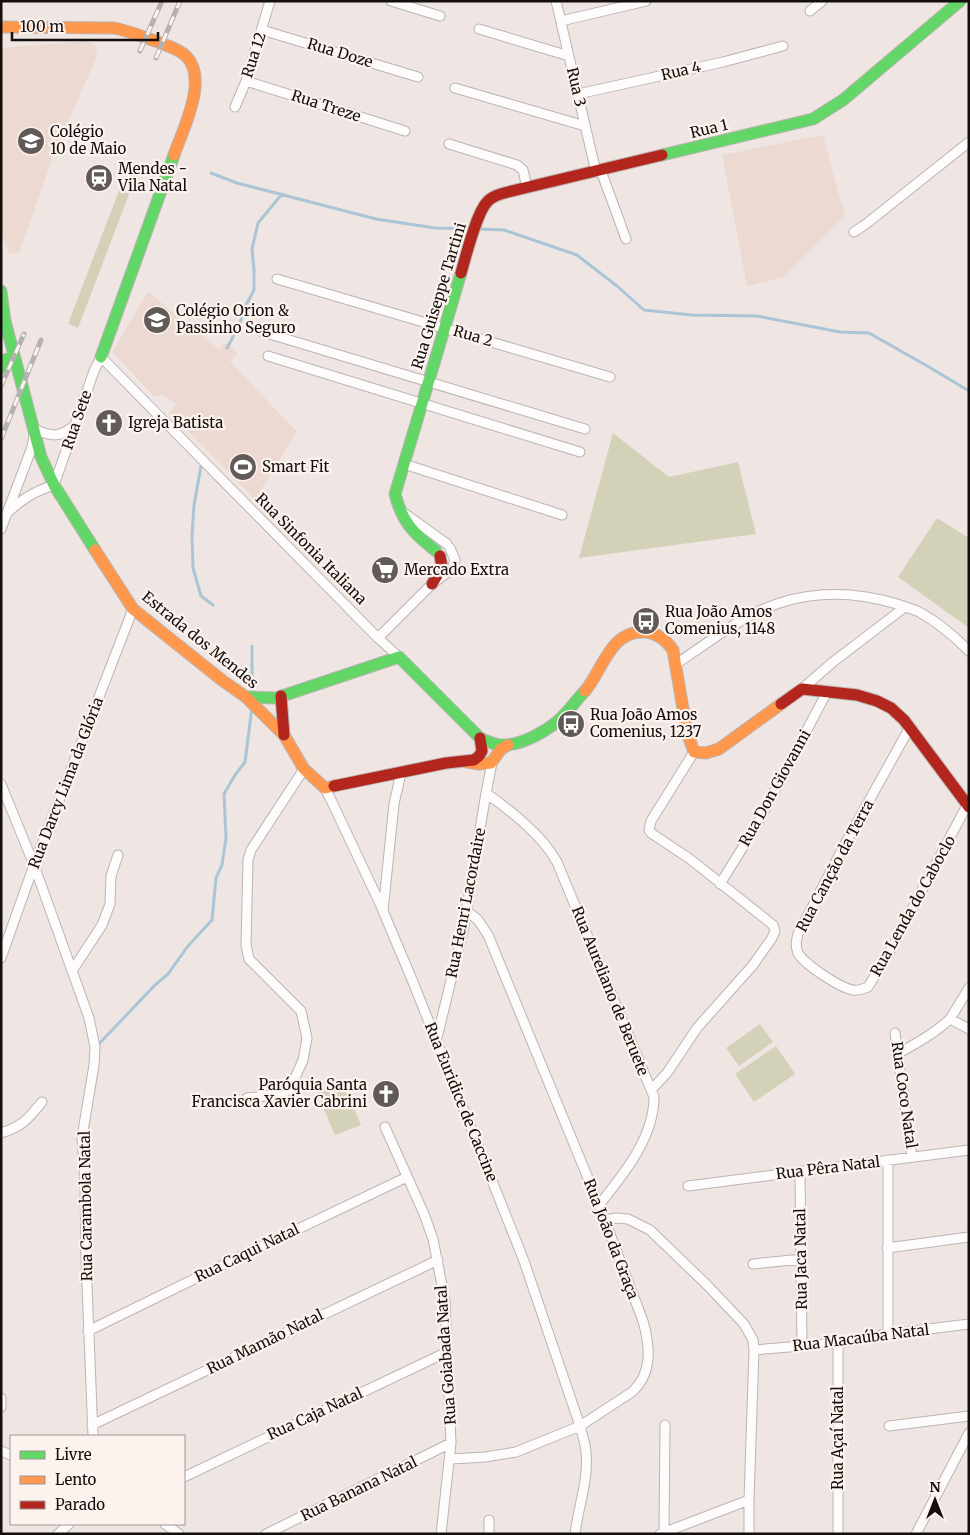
<svg xmlns="http://www.w3.org/2000/svg" width="970" height="1535" viewBox="0 0 970 1535" font-family="Merriweather,serif">
<rect width="100%" height="100%" fill="#efe6e3"/>
<path fill="#ecdad2" d="M87,41L91,42L96,47L97,50L96,58L53,157L20,251L15,254L8,252L1,232V48Z
M823,135L845,216L784,277L747,286L722,155Z
M148,292L219,349L224,344H228L238,354L230,361L297,432L255,499L170,413L176,404L163,395L154,396L112,352Z"/>
<path fill="#d4d1b9" d="M123,180L133,184L78,328L68,324Z
M613,433L669,477L738,462L756,534L579,558Z
M937,518L969,538V628L898,577Z
M760,1024L773,1042L739,1066L726,1048Z
M776,1046L795,1074L754,1102L735,1074Z
M343,1083L361,1125L335,1135L317,1093Z"/>
<g fill="none" stroke-linecap="round" stroke-linejoin="round">
<path stroke="#aac5d6" stroke-width="3" d="M211,173L237,183L376,219L435,228L472,229
M478,229L504,230L577,255L617,286L644,310L692,315L757,316L840,332L869,333L929,367L969,391
M227,348L239,326L244,309L254,290V270L252,249L258,223L282,194
M201,466L194,505L192,536L193,568L201,596L213,605
M252,696V646
M96,1047L155,985L168,974L188,946L212,920L216,878L222,865L226,838L224,794L235,775L245,762L252,707"/>
<g stroke="#bbb4b2" stroke-width="11">
<path id="street" d="M391,1L440,16
M556,1L596,172
M810,11L822,1
M561,21L646,1
M479,29L569,56
M262,30L418,77
M246,81L405,131
M455,88L585,126
M578,94L723,62L783,46
M235,107L246,81L270,1
M449,144L517,165L523,170L527,188
M601,171L626,239
M854,232L866,224L969,142
M277,279L610,377
M263,332L585,429
M268,356L580,452
M33,429C51,436 59,439 75,425
M404,464L562,515
M400,510L447,544
M6,514C22,499 33,492 54,485L94,371L101,357L378,638L399,657
M1,529L32,447L34,435
M378,638L432,584L452,569L455,560L450,548
M676,664C702,647 726,628 753,614C798,591 848,589 897,604C905,607 914,609 921,613C939,623 955,637 969,651
M802,689L833,662L905,607
M910,727L845,844L798,934C796,940 795,946 798,953C804,964 840,988 853,990C858,991 863,989 868,987L890,951L967,805
M401,773L394,804L383,911L413,982L524,1261L580,1426C582,1435 586,1444 586,1453C589,1478 578,1508 575,1534
M1,784L34,865L89,1018L95,1047L94,1065L82,1137L85,1183L86,1260L93,1436
M325,788L332,802L382,908
M486,793C511,811 542,835 557,862L654,1097C654,1138 623,1175 599,1205
M720,884L756,826L827,692
M1,958L34,865L133,609
M72,971L102,925L110,904L111,876L118,855
M950,1019L969,1029
M895,1033L912,1157
M436,1042L463,931L486,793L492,763
M899,1053C917,1043 935,1033 950,1019L969,988
M651,1090L667,1073L697,1028L753,965L772,938L775,931L773,925L690,859L651,833L649,830L651,821L694,752
M247,1098L281,1094L290,1089L303,1060L307,1038L301,1011L249,959L246,945L248,860L251,850L304,769
M385,1127L424,1214L433,1239L445,1301L451,1443L441,1534
M1,1133C23,1126 28,1119 42,1102
M888,1160V1334
M800,1171L802,1347
M688,1186L969,1150
M604,1220L616,1218L628,1219L650,1230L707,1285L744,1324L753,1340L754,1350L749,1500V1534
M887,1248L969,1237
M753,1264L802,1259
M88,1331L233,1260L407,1177
M754,1350L838,1343L888,1334L969,1324
M1,1398V1407
M92,1425L438,1260
M889,1426L969,1416
M1,1451L11,1455
M451,1459L485,1457L516,1452L580,1426L632,1392C653,1373 650,1346 643,1321L599,1205L488,935L478,920L466,910
M184,1477L447,1352
M489,1520V1534
M165,1524L179,1534
M664,1532L665,1425
M58,1534L69,1524
M266,1534L451,1443
M660,1534L749,1500
M838,1534V1343
M916,1534L969,1433"/>
</g>
<g stroke="#bbb4b2" stroke-width="13">
<path id="fast" d="M662,155L813,119L843,100L960,1
M1,291L5,321L41,457L54,485L95,550
M101,357L174,155
M1,368L7,359H14
M436,551C414,534 402,522 395,494L461,273
M246,697L276,698L399,657L480,738C487,741 494,745 502,745C522,746 551,729 564,715C572,707 578,698 585,691"/>
</g>
<g stroke="#bbb4b2" stroke-width="13">
<path id="slow" d="M1,27L114,28C129,31 144,37 158,42C168,46 179,49 186,56C209,79 183,129 174,155
M95,550L133,609L223,681L246,697L284,735L304,769L325,788L334,786
M585,691C603,670 610,630 645,632C658,633 666,640 673,650L687,732L694,752L706,753L719,749L781,704
M467,762L479,764L491,763L501,749L508,745"/>
</g>
<g stroke="#bbb4b2" stroke-width="13">
<path id="jam" d="M461,273C466,256 476,214 487,202C492,196 500,194 508,192L662,155
M432,584L442,567L440,556
M281,696L284,735
M781,704L802,689L857,695L877,701L891,708L904,720L969,807
M334,786L446,763L474,760L479,756L482,751L480,738"/>
</g>
<use href="#street" stroke="#fdfbfb" stroke-width="9"/>
<use href="#fast" stroke="#63d668" stroke-width="11"/>
<use href="#slow" stroke="#ff974d" stroke-width="11"/>
<use href="#jam" stroke="#b3261e" stroke-width="11"/>
<g stroke="#b4b2b1" stroke-width="5">
<path id="rail" d="M140,51L162,1
M156,58L180,1
M1,386L24,334
M1,439L41,340"/>
</g>
<use href="#rail" stroke="#fdf3ee" stroke-width="3" stroke-dasharray="9" stroke-linecap="butt"/>
</g>
<defs>
<g id="school-disc" transform="scale(1.4375)"><circle r="9.5" fill="#615a57" stroke="#fdf3ee"/><path d="M0-5L7-2L0 1L-7-2ZM-4 1L0 2.5L4 1V4Q0 6-4 4Z" fill="#fff"/></g>
<g id="station-disc" transform="scale(1.4375)"><circle r="9.5" fill="#615a57" stroke="#fdf3ee"/><path d="M-3-6H3Q5-6 5-4V2Q5 4 3 4L4.5 6H3L1.5 4h-3L-3 6H-4.5L-3 4Q-5 4-5 2V-4Q-5-6-3-6ZM-3.5-4v3h7v-3ZM-3.5 1v1.5H-2V1ZM2 1v1.5H3.5V1Z" fill="#fff"/></g>
<g id="church-disc" transform="scale(1.4375)"><circle r="9.5" fill="#615a57" stroke="#fdf3ee"/><path d="M-1.2-6h2.4v3.5h3.3v2.4h-3.3V6h-2.4V-.1h-3.3v-2.4h3.3Z" fill="#fff"/></g>
<g id="stadium-disc" transform="scale(1.4375)"><circle r="9.5" fill="#615a57" stroke="#fdf3ee"/><path d="M0-5a6.5 5 0 1 0 0 10a6.5 5 0 1 0 0-10ZM-3.5-1.8h7v3.6h-7Z" fill="#fff"/></g>
<g id="supermarket-disc" transform="scale(1.4375)"><circle r="9.5" fill="#615a57" stroke="#fdf3ee"/><path d="M-6-5.5h2.5l.6 2H6L4.5 2H-2.5L-4.4-4H-6ZM-1.5 3.2a1.3 1.3 0 1 0 .1 0ZM3 3.2a1.3 1.3 0 1 0 .1 0Z" fill="#fff"/></g>
<g id="bus-disc" transform="scale(1.4375)"><circle r="9.5" fill="#615a57" stroke="#fdf3ee"/><path d="M-5-6H5V4H4V6H2V4H-2V6H-4V4H-5ZM-3.5-4V0h7V-4ZM-3.5 1.2v1.5H-2V1.2ZM2 1.2v1.5H3.5V1.2Z" fill="#fff"/></g>
</defs>
<g fill-rule="evenodd">
<use href="#school-disc" x="31" y="141"/>
<use href="#station-disc" x="99" y="178"/>
<use href="#school-disc" x="157" y="320"/>
<use href="#church-disc" x="109" y="423"/>
<use href="#stadium-disc" x="243" y="467"/>
<use href="#supermarket-disc" x="385" y="570"/>
<use href="#bus-disc" x="646" y="621"/>
<use href="#bus-disc" x="571" y="724"/>
<use href="#church-disc" x="386" y="1094"/>
</g>
<g text-anchor="middle" stroke-width="4.5" stroke-linejoin="round" paint-order="stroke">
<g font-size="15" fill="#140e0c" stroke="#fdf3ee">
<text transform="translate(340 53) rotate(17)" y="5">Rua Doze</text>
<text transform="translate(254 55) rotate(-72)" y="5">Rua 12</text>
<text transform="translate(681 71) rotate(-13)" y="5">Rua 4</text>
<text transform="translate(576 87) rotate(77)" y="5">Rua 3</text>
<text transform="translate(326 106) rotate(18)" y="5">Rua Treze</text>
<text transform="translate(709 129) rotate(-13)" y="5">Rua 1</text>
<text transform="translate(439 296) rotate(-73)" y="5">Rua Guiseppe Tartini</text>
<text transform="translate(473 336) rotate(16)" y="5">Rua 2</text>
<text transform="translate(77 420) rotate(-71)" y="5">Rua Sete</text>
<text transform="translate(311 549) rotate(45)" y="5">Rua Sinfonia Italiana</text>
<text transform="translate(200 640) rotate(39)" y="5">Estrada dos Mendes</text>
<text transform="translate(66 783) rotate(-69)" y="5">Rua Darcy Lima da Glória</text>
<text transform="translate(775 788) rotate(-61)" y="5">Rua Don Giovanni</text>
<text transform="translate(835 866) rotate(-62)" y="5">Rua Canção da Terra</text>
<text transform="translate(466 903) rotate(-79)" y="5">Rua Henri Lacordaire</text>
<text transform="translate(913 906) rotate(-61)" y="5">Rua Lenda do Caboclo</text>
<text transform="translate(610 991) rotate(68)" y="5">Rua Aureliano de Beruete</text>
<text transform="translate(904 1095) rotate(82)" y="5">Rua Coco Natal</text>
<text transform="translate(461 1102) rotate(68)" y="5">Rua Euridice de Caccine</text>
<text transform="translate(828 1168) rotate(-7)" y="5">Rua Pêra Natal</text>
<text transform="translate(86 1206) rotate(-91)" y="5">Rua Carambola Natal</text>
<text transform="translate(611 1239) rotate(69)" y="5">Rua João da Graça</text>
<text transform="translate(247 1253) rotate(-26)" y="5">Rua Caqui Natal</text>
<text transform="translate(801 1259) rotate(-91)" y="5">Rua Jaca Natal</text>
<text transform="translate(861 1338) rotate(-7)" y="5">Rua Macaúba Natal</text>
<text transform="translate(265 1342) rotate(-26)" y="5">Rua Mamão Natal</text>
<text transform="translate(446 1355) rotate(-94)" y="5">Rua Goiabada Natal</text>
<text transform="translate(315 1414) rotate(-25)" y="5">Rua Caja Natal</text>
<text transform="translate(838 1438) rotate(-90)" y="5">Rua Açaí Natal</text>
<text transform="translate(359 1489) rotate(-26)" y="5">Rua Banana Natal</text>
</g>
<g font-size="15" fill="#140e0c" stroke="#fdf3ee" text-anchor="start">
<text x="50" y="137">Colégio<tspan x="50" dy="17">10 de Maio</tspan></text>
<text x="118" y="174">Mendes -<tspan x="118" dy="17">Vila Natal</tspan></text>
<text x="176" y="316">Colégio Orion &amp;<tspan x="176" dy="17">Passinho Seguro</tspan></text>
<text x="128" y="428">Igreja Batista</text>
<text x="262" y="472">Smart Fit</text>
<text x="404" y="575">Mercado Extra</text>
<text x="665" y="617">Rua João Amos<tspan x="665" dy="17">Comenius, 1148</tspan></text>
<text x="590" y="720">Rua João Amos<tspan x="590" dy="17">Comenius, 1237</tspan></text>
<text x="367" y="1090" text-anchor="end">Paróquia Santa<tspan x="367" dy="17">Francisca Xavier Cabrini</tspan></text>
</g>
</g>
<rect width="970" height="1535" fill="none" stroke="#140e0c" stroke-width="5"/>
<rect x="10" y="1435" width="175" height="90" fill="#fdf3ee" stroke="#a09794"/>
<rect x="20" y="1451" width="25" height="8" fill="#63d668" stroke="#a09794"/>
<text x="55" y="1460" font-size="15" fill="#140e0c">Livre</text>
<rect x="20" y="1476" width="25" height="8" fill="#ff974d" stroke="#a09794"/>
<text x="55" y="1485" font-size="15" fill="#140e0c">Lento</text>
<rect x="20" y="1501" width="25" height="8" fill="#b3261e" stroke="#a09794"/>
<text x="55" y="1510" font-size="15" fill="#140e0c">Parado</text>
<g transform="translate(935 1500)" stroke="#fdf3ee" stroke-width="4" paint-order="stroke">
<path d="M0-4L9 19L0 12L-9 19Z" fill="#140e0c"/>
<text y="-8" font-size="14" font-weight="bold" text-anchor="middle" fill="#140e0c">N</text>
</g>
<path d="M12 32v8h146v-8" fill="none" stroke="#140e0c" stroke-width="2.5"/>
<text x="20" y="32" font-size="15" fill="#140e0c" stroke="#fdf3ee" stroke-width="4" paint-order="stroke">100 m</text>
</svg>
